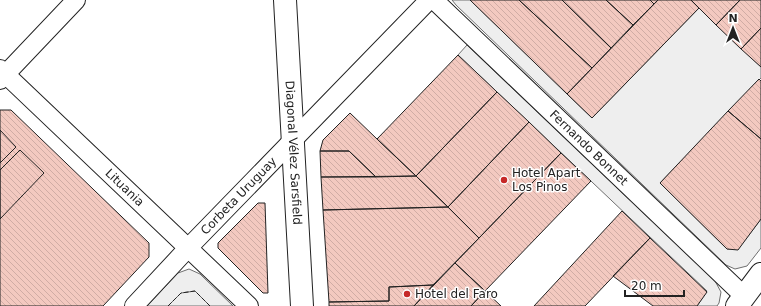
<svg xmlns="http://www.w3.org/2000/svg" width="761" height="306" viewBox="0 0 761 306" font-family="'DejaVu Sans',sans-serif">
<defs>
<pattern id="building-back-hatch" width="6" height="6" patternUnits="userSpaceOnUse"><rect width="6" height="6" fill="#f3c9c0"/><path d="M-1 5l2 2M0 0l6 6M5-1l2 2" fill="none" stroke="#d0aca5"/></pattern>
</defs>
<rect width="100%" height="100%" fill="#fff"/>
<path fill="#eee" stroke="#6f6f6f" d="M452,0H470L592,118L699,8L761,67V78L660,183L727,249H738L761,219V248L747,266L735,269L726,265L456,5Z
M467,45L715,281L721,292L719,303L717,306H697L707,291L458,55Z
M189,269L200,274L233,306H147L178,273Z"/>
<path fill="#ededed" stroke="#6f6f6f" d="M195,291L210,306H168L181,293Z"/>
<path fill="url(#building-back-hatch)" stroke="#222" d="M470,0H519L592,68L567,94Z
M519,0H562L611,48L592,68Z
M562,0H606L633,25L611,48Z
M606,0H650L654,4L633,25Z
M650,0H658L654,4Z
M658,0H691L699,8L592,118L567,94Z
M691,0H740L716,25Z
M740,0H761V28L741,49L716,25Z
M761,28V67L741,49Z
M458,55L497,92L416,176L377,139Z
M759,79L761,81V139L728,111Z
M497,92L529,122L448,207L416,176Z
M0,110H11L149,243V257L103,306H0Z
M728,111L761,139V219L738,250L727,249L660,183Z
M350,113L377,139L416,176L376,177L349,151H320L323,140Z
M529,122L561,153L479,238L448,207Z
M0,130L16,147L0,163Z
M20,150L44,173L0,219V170Z
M320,151H349L376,177H321Z
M561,153L591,181L485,291L455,263Z
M416,176L448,207L323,210L321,177Z
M258,203H265L268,293H263L218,248V243Z
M448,207L479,238L433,285L389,287V301L329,302L323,210Z
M622,211L650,238L585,306H534Z
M650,238L707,292L697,306H653L613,276Z
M455,263L485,291L471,306H414Z
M433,285L414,306H329V302L389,301V287Z
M485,291L501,306H471Z"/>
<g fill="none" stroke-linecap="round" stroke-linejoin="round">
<g stroke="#222" stroke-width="20">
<g id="street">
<path id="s1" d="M434,0L744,296"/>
<path id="s2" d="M0,69L249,306"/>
<path d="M0,80L76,0"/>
<path id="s3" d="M134,306L188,248L429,0"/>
</g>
</g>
<g stroke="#222" stroke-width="24">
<g id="secondary">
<path id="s4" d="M285,0L302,306"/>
</g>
</g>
<g stroke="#222" stroke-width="24">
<path id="primary" d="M737,306L761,274"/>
</g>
<use href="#street" stroke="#fff" stroke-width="18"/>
<use href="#secondary" stroke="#fff" stroke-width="22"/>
<use href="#primary" stroke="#fff" stroke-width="22"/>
<path stroke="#222" stroke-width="1" stroke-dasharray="5 2" stroke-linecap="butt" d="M168,306L181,293L195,291L210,306"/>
</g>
<g fill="#c62828" stroke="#fff" stroke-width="1.5">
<circle cx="504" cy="180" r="4"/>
<circle cx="407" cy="294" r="4"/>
</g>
<g text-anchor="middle" stroke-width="3" stroke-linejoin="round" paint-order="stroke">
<g font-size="12" fill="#222" stroke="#fff">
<text dy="4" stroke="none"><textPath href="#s1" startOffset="214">Fernando Bonnet</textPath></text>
<text dy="4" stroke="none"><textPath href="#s4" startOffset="153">Diagonal Vélez Sarsfield</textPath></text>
<text dy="4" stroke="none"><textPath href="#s2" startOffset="172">Lituania</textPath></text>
<text dy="4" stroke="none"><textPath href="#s3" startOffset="152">Corbeta Uruguay</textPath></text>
</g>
<g font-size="12" fill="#222" stroke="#fff" text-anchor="start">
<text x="512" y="177">Hotel Apart<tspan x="512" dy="14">Los Pinos</tspan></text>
<text x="415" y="298">Hotel del Faro</text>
</g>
</g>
<g transform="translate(733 28)" stroke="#ffffff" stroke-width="3" paint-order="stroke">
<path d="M0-3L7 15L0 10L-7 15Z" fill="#222222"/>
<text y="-6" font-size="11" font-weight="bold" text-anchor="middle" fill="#222222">N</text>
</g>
<path d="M625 290v6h59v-6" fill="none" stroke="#222222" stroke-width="2"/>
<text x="631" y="290" font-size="12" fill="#222222" stroke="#ffffff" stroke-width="3" paint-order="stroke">20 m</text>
</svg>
